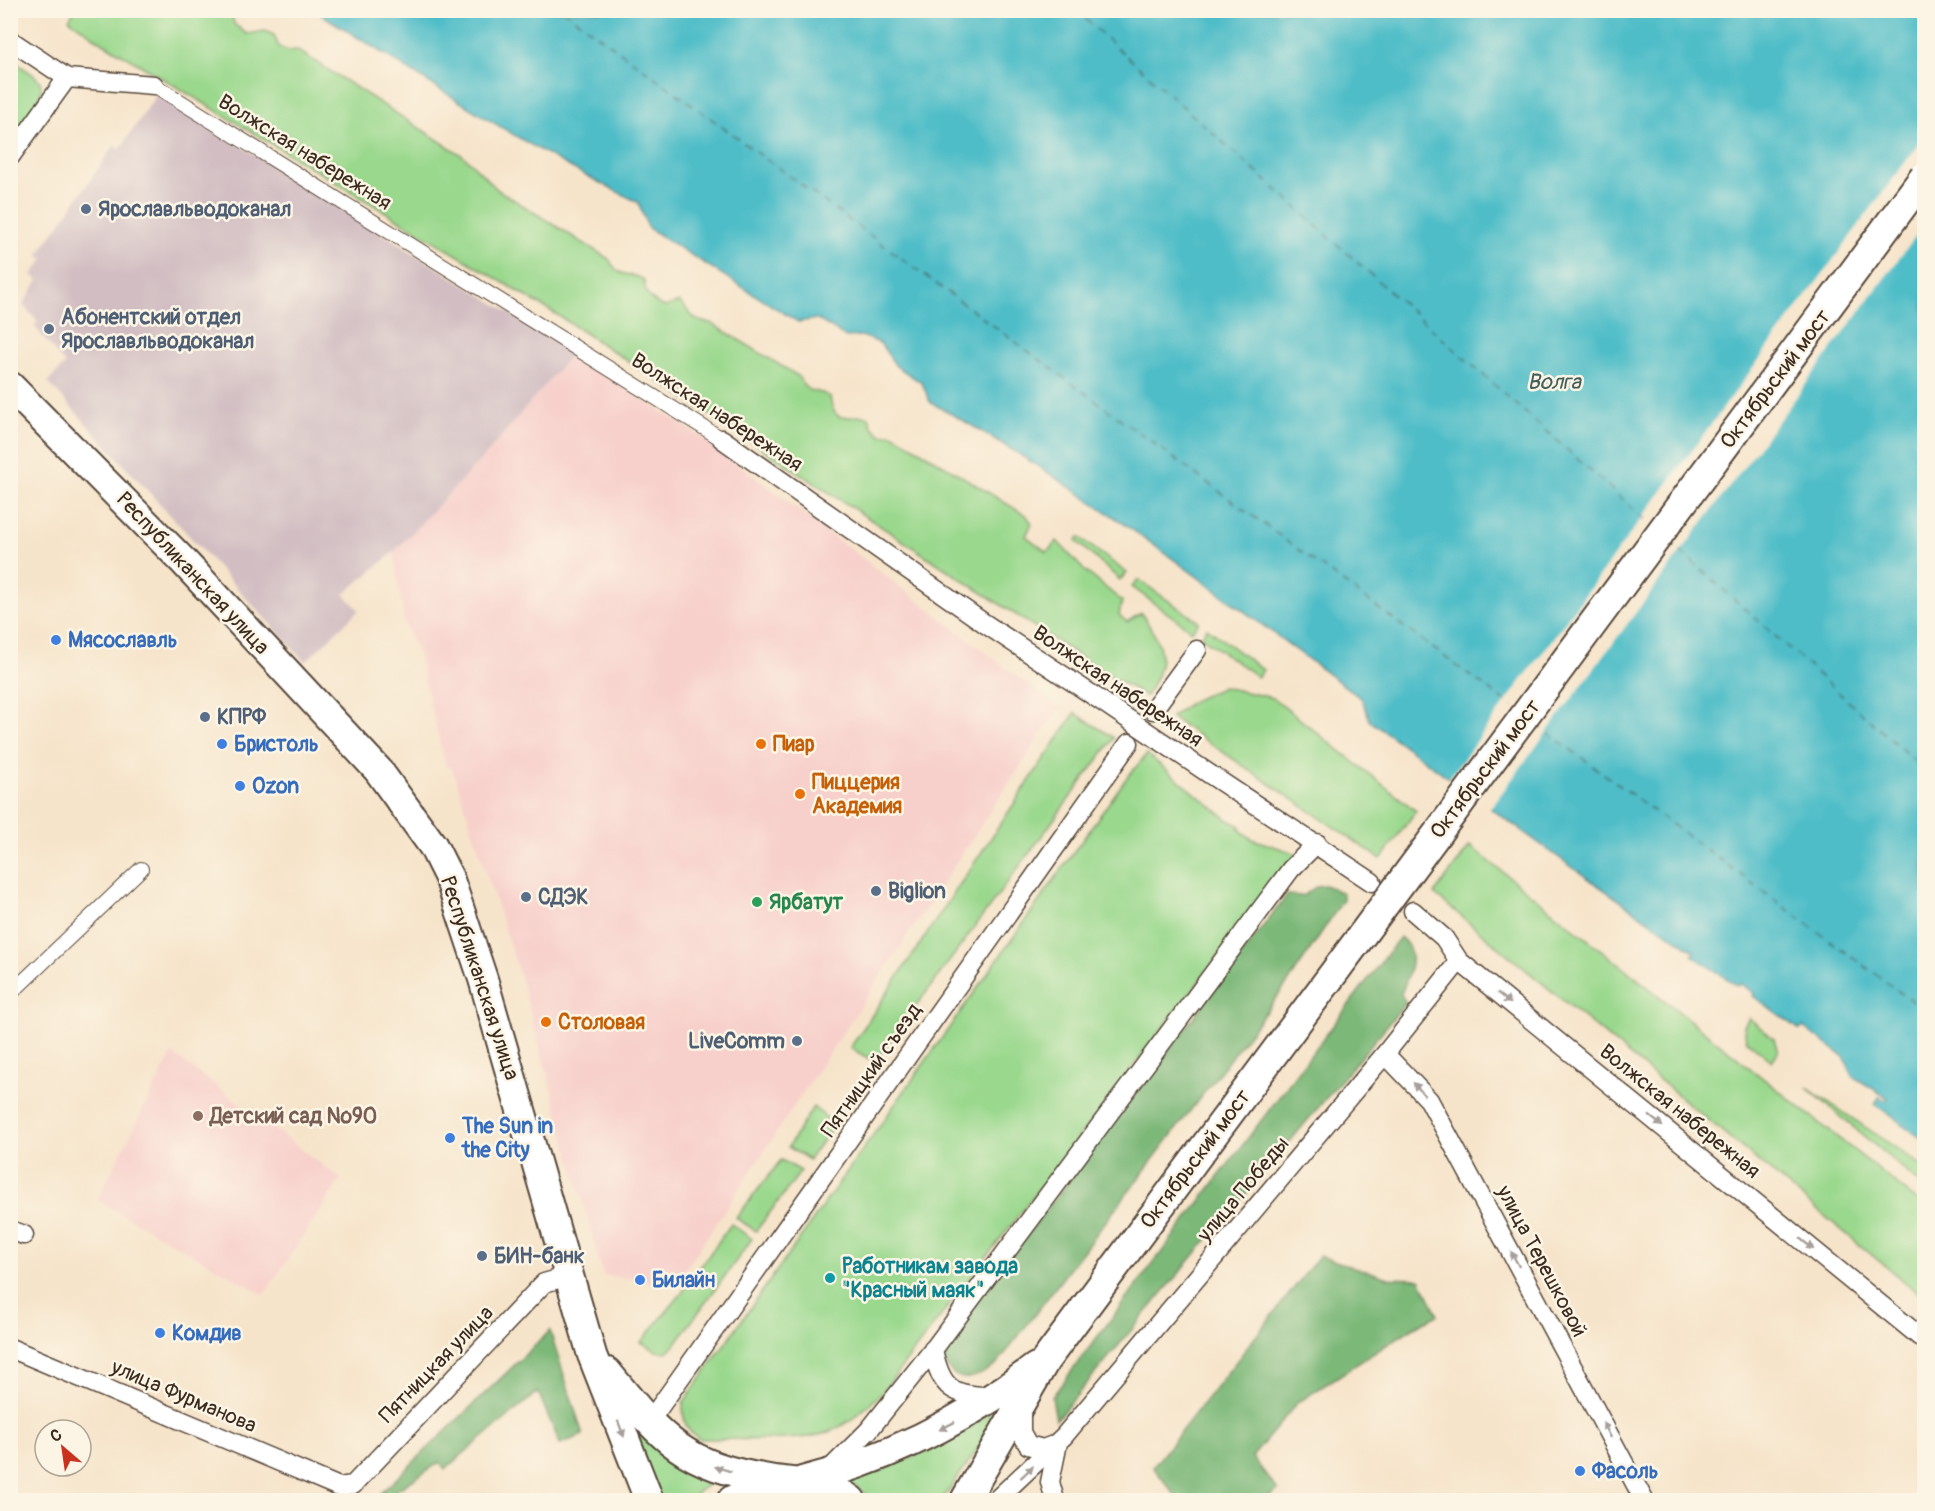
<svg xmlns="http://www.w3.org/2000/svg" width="1935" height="1511" viewBox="0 0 1935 1511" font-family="Pangolin,sans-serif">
<rect width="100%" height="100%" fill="#fcf5e5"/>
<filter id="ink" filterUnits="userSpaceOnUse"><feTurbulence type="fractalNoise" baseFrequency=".0167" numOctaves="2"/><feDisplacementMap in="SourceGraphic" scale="12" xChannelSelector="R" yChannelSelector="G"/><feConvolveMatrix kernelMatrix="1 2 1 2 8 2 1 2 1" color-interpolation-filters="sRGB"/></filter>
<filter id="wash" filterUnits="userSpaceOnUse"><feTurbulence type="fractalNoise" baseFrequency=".008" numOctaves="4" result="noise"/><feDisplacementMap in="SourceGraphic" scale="24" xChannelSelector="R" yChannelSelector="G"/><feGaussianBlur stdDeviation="1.35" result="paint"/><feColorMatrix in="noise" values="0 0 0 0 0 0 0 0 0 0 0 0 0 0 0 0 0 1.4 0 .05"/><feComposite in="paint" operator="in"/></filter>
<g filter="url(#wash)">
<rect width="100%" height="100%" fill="#f6e4ca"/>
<path fill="#f7d0cb" d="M573,352L715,446L1059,708L675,1285L603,1275L521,980L452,767L446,768L418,654L404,622L394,552L488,452Z
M172,1053L341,1179L264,1295L97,1200Z"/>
<path fill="#d2bec2" d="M157,94L573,352L488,452L394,552L344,594L359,610L305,662L48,382L65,364L34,326L38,322L23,305L38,280L32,275L44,259L38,255L114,146L120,149Z"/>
<path fill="#9ad88d" stroke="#6a8156" stroke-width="1.5" d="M75,10L231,11L234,24L247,34L265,31L274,35L279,47L288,51L297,50L465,157L498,190L609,259C621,281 627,270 644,280C645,296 651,301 665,307L679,302C694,313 688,321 711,323L798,376C811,400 814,386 830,397C835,431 850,411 869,417L872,427L881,435L893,434L1027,516L1032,523L1026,536L1047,552L1057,541L1084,570L1122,601L1119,615L1127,622L1141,613C1164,647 1169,660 1146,696L1105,673L559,316L100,41L69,19Z
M15,62C22,67 32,73 38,79C51,94 20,128 11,141V64Z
M1079,537L1127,573L1120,580L1076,541Z
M1139,580L1199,622L1192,631L1132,587Z
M1207,628L1263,670L1258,677L1201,637Z
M1223,687L1273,698L1416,811L1381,859L1171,717L1193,701Z
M1075,713L1114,738L875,1062L850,1048Z
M1147,754L1227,819L1241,826L1239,829L1252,839L1297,854L880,1395C865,1408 850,1423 831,1431C801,1444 734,1438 700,1439C684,1430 683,1420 683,1403L1125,780Z
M1470,846L1924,1206V1298L1434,894Z
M1749,1018L1774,1039L1778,1052L1772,1061L1746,1040L1744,1026Z
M1806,1087L1924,1167V1187Z
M813,1107L831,1121L838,1119L809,1160L788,1147Z
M781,1160L801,1171L756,1231L736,1218Z
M731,1224L752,1239L673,1347L666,1352L656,1351L641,1342L682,1293Z
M991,1411L998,1412L999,1419L942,1500H876L848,1482C898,1463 951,1447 991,1411Z
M630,1419L724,1475L710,1482L689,1500H659Z"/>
<path fill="#7bb878" stroke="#5b714b" stroke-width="1.5" d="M1325,885L1343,893V900L1290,980L997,1364C978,1378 958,1388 944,1362V1344L1287,895L1303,896L1317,886Z
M1400,937C1420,952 1409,974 1401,994L1406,1003L1056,1420L1052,1397Z
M1319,1256L1389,1278L1420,1279L1438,1315L1414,1327L1297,1403L1252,1457L1278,1490L1263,1500H1179L1153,1467Z
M550,1331L583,1435L560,1444L538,1392L445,1469L440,1462L382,1500H374Z"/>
<path fill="#50bdc8" stroke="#467473" stroke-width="1.5" d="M316,11H1924V1140L1875,1104L1879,1097L1886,1101L1888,1098L1859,1080L1853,1076L1844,1057L1803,1027L1800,1030L1753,996L1754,993L1741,984L1738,986L1692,955L1694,951C1583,878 1478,798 1370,721L1362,699C1222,596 1083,485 930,402L922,383L896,366L880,343L862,336L846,337L817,319L798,322L648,228L638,202C525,148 422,77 316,11Z"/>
<path fill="#f6e4ca" d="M1924,137V225L1489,810L1448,780Z"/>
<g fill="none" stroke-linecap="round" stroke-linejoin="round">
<path stroke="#425d5a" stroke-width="1.5" stroke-dasharray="8 6" stroke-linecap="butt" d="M563,10L1513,707
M1075,10L1649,523
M1670,542L1924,769
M1536,724L1924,1010"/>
</g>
</g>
<g filter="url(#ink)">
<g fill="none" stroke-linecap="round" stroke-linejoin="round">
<g stroke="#574638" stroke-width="16">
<path id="pedestrian" d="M154,85L722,439
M10,994L141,869"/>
</g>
<g stroke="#574638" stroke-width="21">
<path id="minor" d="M10,40L67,78L154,85
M10,157L67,78
M722,439L984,623L1091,694
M1153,710L1197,650
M1211,775L1372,882
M1413,911L1444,938L1459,961L1924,1340
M1385,1054L1429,1100L1644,1500
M10,1230L24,1235
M10,1348L339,1487L353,1485L544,1283L569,1276
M933,1349C941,1390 953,1396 993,1396
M1021,1409V1432L1028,1445L1043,1449L1056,1444
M649,1422L1129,743
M830,1469L869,1430L936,1346L1291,869L1317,843
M996,1500L1064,1436L1385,1054L1459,961
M1055,1500L1050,1482L1058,1443"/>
</g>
<g stroke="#574638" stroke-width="32">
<path id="primary" d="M10,386L184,562L378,770L433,846L450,880L483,979L592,1355L649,1500
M607,1372C661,1437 680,1465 769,1479C798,1484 826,1481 851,1500
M802,1481C889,1459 964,1421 1036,1367
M732,1500L756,1487L778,1482
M965,1500L1045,1361L1362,935"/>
</g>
<use href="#pedestrian" stroke="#fff" stroke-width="14"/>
<use href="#minor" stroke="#fff" stroke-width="18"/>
<use href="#primary" stroke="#fff" stroke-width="28"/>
<g stroke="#574638" stroke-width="21" stroke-linecap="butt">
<path id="minor-bridge" d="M1091,694L1211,775"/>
</g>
<g stroke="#574638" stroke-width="32" stroke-linecap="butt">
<path id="primary-bridge" d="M1362,935L1924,177"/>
</g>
<use href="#minor-bridge" stroke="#fff" stroke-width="18"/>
<use href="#primary-bridge" stroke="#fff" stroke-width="28"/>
</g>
<defs><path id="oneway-solid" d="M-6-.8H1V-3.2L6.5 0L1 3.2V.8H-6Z" transform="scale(1.5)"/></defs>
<g fill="#a79f9a">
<use href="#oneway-solid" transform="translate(1504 998) rotate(39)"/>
<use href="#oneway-solid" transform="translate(1419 1089) rotate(-131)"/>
<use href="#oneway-solid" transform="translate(1656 1121) rotate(39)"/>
<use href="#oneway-solid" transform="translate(1807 1244) rotate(39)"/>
<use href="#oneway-solid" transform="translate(1515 1259) rotate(-118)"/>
<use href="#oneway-solid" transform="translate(947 1426) rotate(153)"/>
<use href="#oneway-solid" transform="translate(621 1429) rotate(69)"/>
<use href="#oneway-solid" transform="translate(1607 1430) rotate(-118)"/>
<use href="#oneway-solid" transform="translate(723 1469) rotate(-163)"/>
<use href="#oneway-solid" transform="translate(1027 1472) rotate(-43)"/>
</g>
</g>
<g fill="#5c6f8a" stroke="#fcf5e5" stroke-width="2">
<circle cx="86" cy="209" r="6"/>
<circle cx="49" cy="329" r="6"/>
<circle cx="205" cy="717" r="6"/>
<circle cx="876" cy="891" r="6"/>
<circle cx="526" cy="897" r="6"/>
<circle cx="797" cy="1041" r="6"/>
<circle cx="482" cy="1256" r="6"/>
</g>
<g fill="#3f7fe0" stroke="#fcf5e5" stroke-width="2">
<circle cx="56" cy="640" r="6"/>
<circle cx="222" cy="744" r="6"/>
<circle cx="240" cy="786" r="6"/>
<circle cx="450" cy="1138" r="6"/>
<circle cx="640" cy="1280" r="6"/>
<circle cx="160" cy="1333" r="6"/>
<circle cx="1580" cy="1471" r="6"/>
</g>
<g fill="#e8710a" stroke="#fcf5e5" stroke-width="2">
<circle cx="761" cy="744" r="6"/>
<circle cx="800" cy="794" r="6"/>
<circle cx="546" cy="1022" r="6"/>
</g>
<circle fill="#2e9e5b" stroke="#fcf5e5" stroke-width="2" cx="757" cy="902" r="6"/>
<circle fill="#8d6e63" stroke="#fcf5e5" stroke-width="2" cx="198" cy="1116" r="6"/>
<circle fill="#0f9aa8" stroke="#fcf5e5" stroke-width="2" cx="830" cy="1278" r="6"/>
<g text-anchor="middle" stroke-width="5" stroke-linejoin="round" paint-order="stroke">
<g font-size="21" fill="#3b2a1e" stroke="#fcf5e5">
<text transform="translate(305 152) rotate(32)" y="7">Волжская набережная</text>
<text transform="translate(1775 379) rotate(-53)" y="7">Октябрьский мост</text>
<text transform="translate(717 412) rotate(33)" y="7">Волжская набережная</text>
<text transform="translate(193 573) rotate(47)" y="7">Республиканская улица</text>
<text transform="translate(1118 686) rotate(34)" y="7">Волжская набережная</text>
<text transform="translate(1485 769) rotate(-53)" y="7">Октябрьский мост</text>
<text transform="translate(480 978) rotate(72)" y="7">Республиканская улица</text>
<text transform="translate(871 1070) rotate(-55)" y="7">Пятницкий съезд</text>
<text transform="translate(1680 1111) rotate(39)" y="7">Волжская набережная</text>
<text transform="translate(1195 1159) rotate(-53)" y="7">Октябрьский мост</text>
<text transform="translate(1243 1189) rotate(-50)" y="7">улица Победы</text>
<text transform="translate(1542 1261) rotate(62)" y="7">улица Терешковой</text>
<text transform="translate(436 1364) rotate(-46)" y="7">Пятницкая улица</text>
<text transform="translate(184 1396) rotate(23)" y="7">улица Фурманова</text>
</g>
<g font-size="21" font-weight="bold" fill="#4e5e75" stroke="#fcf5e5" text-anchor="start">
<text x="98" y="216">Ярославльводоканал</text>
<text x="61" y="324">Абонентский отдел<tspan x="61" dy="24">Ярославльводоканал</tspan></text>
<text x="217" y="724">КПРФ</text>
<text x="888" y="898">Biglion</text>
<text x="538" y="904">СДЭК</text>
<text x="785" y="1048" text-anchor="end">LiveComm</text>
<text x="494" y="1263">БИН-банк</text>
</g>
<g font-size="21" font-weight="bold" fill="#366cbe" stroke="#fcf5e5" text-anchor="start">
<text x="68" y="647">Мясославль</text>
<text x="234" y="751">Бристоль</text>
<text x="252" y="793">Ozon</text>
<text x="462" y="1133">The Sun in<tspan x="462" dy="24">the City</tspan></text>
<text x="652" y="1287">Билайн</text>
<text x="172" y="1340">Комдив</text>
<text x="1592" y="1478">Фасоль</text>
</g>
<g font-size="21" font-weight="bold" fill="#c56008" stroke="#fcf5e5" text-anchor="start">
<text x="773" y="751">Пиар</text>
<text x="812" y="789">Пиццерия<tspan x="812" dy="24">Академия</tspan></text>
<text x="558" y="1029">Столовая</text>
</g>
<g font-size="21" font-weight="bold" fill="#27864d" stroke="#fcf5e5" text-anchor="start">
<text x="769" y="909">Ярбатут</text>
</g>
<g font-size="21" font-weight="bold" fill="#785e54" stroke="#fcf5e5" text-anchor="start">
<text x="210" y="1123">Детский сад №90</text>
</g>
<g font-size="21" font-weight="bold" fill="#0d838f" stroke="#fcf5e5" text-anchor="start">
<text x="842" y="1273">Работникам завода<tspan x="842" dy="24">"Красный маяк"</tspan></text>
</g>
<g font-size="22" font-style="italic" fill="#425d5a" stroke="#fcf5e5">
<text x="1554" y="389">Волга</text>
</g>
</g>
<rect width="1935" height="1511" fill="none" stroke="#fcf5e5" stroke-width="36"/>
<g transform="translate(63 1448) rotate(331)"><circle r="28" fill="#fcf5e5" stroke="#afa495" stroke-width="1.5"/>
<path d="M0-4.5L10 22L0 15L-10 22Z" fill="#c8321e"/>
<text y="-9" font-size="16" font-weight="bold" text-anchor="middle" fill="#3b2a1e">С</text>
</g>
</svg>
